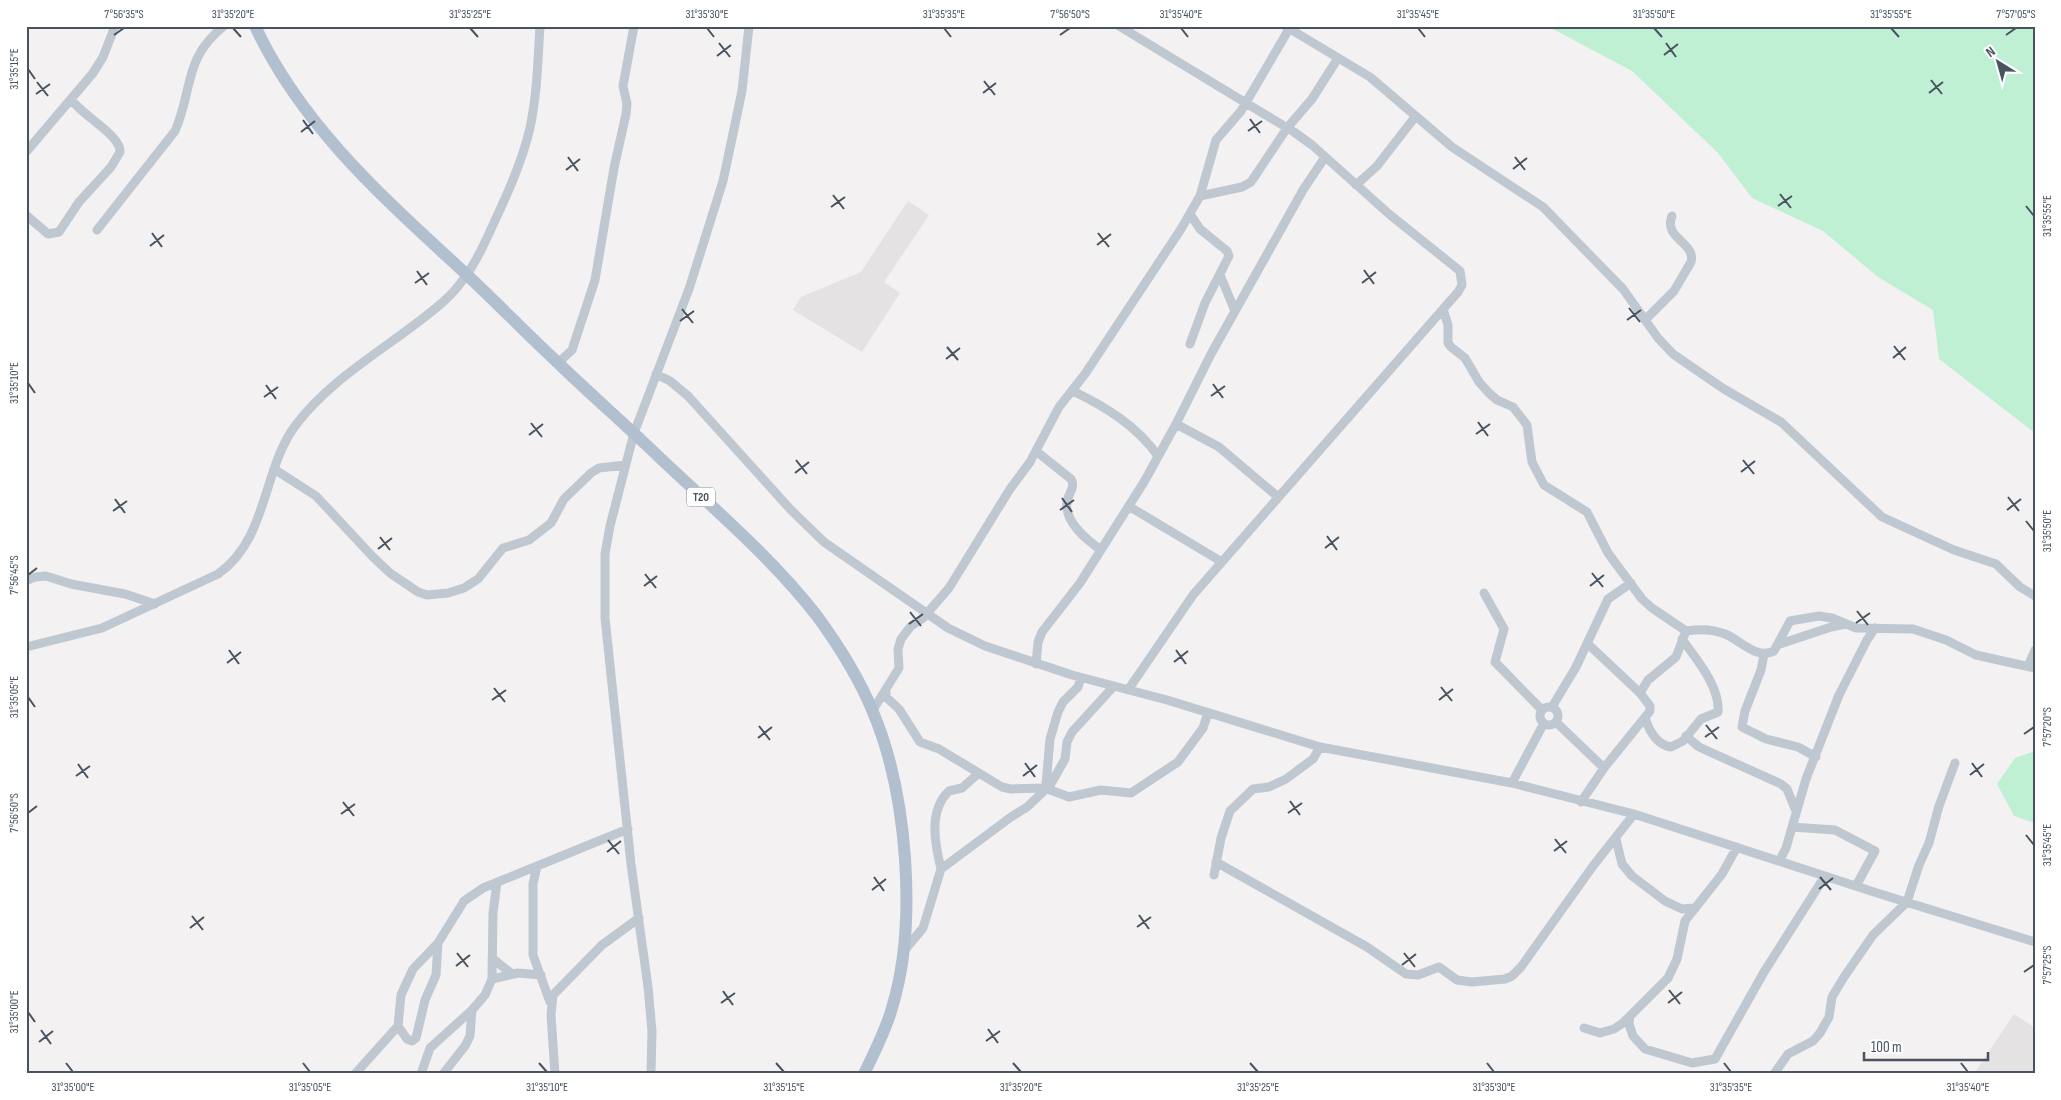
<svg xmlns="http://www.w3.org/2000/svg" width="2061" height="1100" viewBox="0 0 2061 1100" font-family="'Sofia Sans Condensed',sans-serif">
<rect width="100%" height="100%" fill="#f3f1f1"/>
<path fill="#e4e2e3" d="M908,201L929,215L884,282L900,293L862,352L793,310L801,297L861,272Z
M2014,1014L2035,1028V1074H1974Z"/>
<path fill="#c0f0d4" d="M1547,26H2035V433L1939,359L1933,310L1878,277L1823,231L1752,198L1718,153L1632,71Z
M2035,751V823L2014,816L1997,784L2015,758Z"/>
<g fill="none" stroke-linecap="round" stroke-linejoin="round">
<path stroke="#bfc8d0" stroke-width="9" d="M1119,26L1294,132L1312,145L1389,214L1460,271L1462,285L1458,292L1193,595L1128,690
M1285,26L1370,77L1452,147L1543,207L1623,289L1658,338L1673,354L1724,389L1781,422L1882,517L1954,550L1996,564L2020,587L2035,596
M26,152L93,73L103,57L115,26
M1356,185L1377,166L1415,117
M1200,196L1242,187L1251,182L1287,128L1312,99L1338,58
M26,215L48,234L59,232L79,202L111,167L120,152C121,135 81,115 71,99
M97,230L175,131C193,91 183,58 224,26
M1220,275L1235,311
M1443,309L1448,325V343L1451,347L1465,358L1479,382L1489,393L1497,400L1513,407L1527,425L1532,462L1544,485L1587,512L1608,553L1642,599L1652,608L1686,631
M1645,320L1674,291L1691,262C1696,242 1663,239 1672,216
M1190,344L1205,303L1229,256L1227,251L1200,229L1190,214
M558,363L572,350L595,280L614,168L626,114L627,104L623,86L634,26
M656,374L670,381L688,396L791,510L824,542L948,628L985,646L1072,675L1167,700L1320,747L1512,783L1634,814L1877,893L2035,942
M1073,391C1106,407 1137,426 1158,456
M1176,424L1219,447L1277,496
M1036,451L1071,479C1076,488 1068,493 1067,502C1064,522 1087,540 1101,550
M274,469L316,496L373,557L390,573L418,592L427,595L448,593L464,588L478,579L503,548L529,540L551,523L564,499L591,473L599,468L625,465
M1130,507L1222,562
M26,581L35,577L46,576L71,584L125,594L155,604
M1484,593L1504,629L1495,662L1542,710
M1588,644L1640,693
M1777,645L1831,627L1846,624
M26,647L102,628L218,574C268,539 262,471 295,426C334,374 395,344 443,302C466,282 480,254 492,227C507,195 522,162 530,128C537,95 538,60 540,26
M1764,654L1761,670L1745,711L1742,727L1766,739L1798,747L1816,757
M1036,664L1038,642L1042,632L1080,583L1144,482L1176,424L1211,354L1303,190L1325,157
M2028,666L2035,650
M886,691V697L899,709L920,742L939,749L1002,787L1011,789L1045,788L1069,797L1101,790L1131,793L1178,762L1203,728L1208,713
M1552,707L1576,667L1608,599L1631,583
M1540 716a9 9 0 1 1 18 0a9 9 0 1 1-18 0Z
M873,710L899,668L898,649L901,639L911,626L923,618L949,588L1010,489L1030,462L1059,407L1085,374L1181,229L1200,196L1216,140L1241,111L1289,29
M1645,718C1649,730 1657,745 1671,747L1683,741L1701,719L1718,712C1720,686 1696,659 1682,639
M1556,722L1604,768
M1686,736L1699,747L1781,784L1787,789L1796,811
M1512,783L1544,723
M1048,789L1065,759L1067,742L1072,732L1114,686
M1581,802L1604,768L1650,711V706L1640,693L1648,680L1676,657L1686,631C1698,629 1713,629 1725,634C1740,640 1757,660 1774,651L1790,621L1819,616L1832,618L1856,628L1913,629L1946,640L1976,655L2035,668
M1792,827L1835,830L1875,851L1856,886
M1616,839L1622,864L1632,876L1665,901L1682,909L1694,908
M1780,860L1786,848L1806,779L1839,695L1867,640L1875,628
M1216,862L1367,947L1406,974L1418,975L1439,967L1457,980L1472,982L1505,979L1512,976L1521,967L1593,866L1634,814
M537,866L533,884V955L550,1002
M941,869C935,844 928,811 949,791L962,788L979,773
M1214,875L1221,838L1230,811L1253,789L1269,787L1286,779L1313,759L1320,747
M903,952L923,928L941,869L1011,817L1027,807L1043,792L1046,784L1050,739L1058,712L1063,702L1078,687L1081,678
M492,958L512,974
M492,979L518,973L541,975
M1630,1016L1629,1024L1633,1036L1645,1049L1692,1063L1715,1059L1764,972L1825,876
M398,1026L407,1039L412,1041L416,1038L425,1000L436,975L438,943
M1584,1028L1600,1033L1614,1029L1623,1023L1668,978L1677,959L1685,921L1722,874L1737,847
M355,1074L398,1026L401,995L413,969L438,943L464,901L483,888L628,829
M421,1074L430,1048L472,1010
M443,1074L465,1046L470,1036L472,1010L485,995L492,979L493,913L497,882
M555,1074L551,1015L553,995L602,945L639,918
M651,1074L652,1031L648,987L631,864L605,618V554L610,526L634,433L689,289L723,181L742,91L749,26
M1774,1074L1788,1054L1813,1041L1820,1033L1829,1017L1832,997L1844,977L1873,935L1907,902L1919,865L1929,843L1939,806L1955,763"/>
<path stroke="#b1bfcf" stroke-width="12" d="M255,26C302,127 386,200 466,274C496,302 525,332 555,360C590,394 626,425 660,458C713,508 773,559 817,616C839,646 859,678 873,712C907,793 918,923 892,1008C886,1030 874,1053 864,1074"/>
</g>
<path fill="none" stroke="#48535f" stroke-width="2" d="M233,28L241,37M470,28L478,37M707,28L714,37M944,28L951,37M1181,28L1188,37M1418,28L1425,37M1654,28L1662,37M1891,28L1899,37M114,35L124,28M1060,35L1070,28M2006,35L2016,28M719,43L730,57M1666,43L1676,57M1664,55L1678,44M717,56L731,45M28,69L35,79M1931,80L1942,94M984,81L995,95M37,82L48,96M983,93L996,83M1929,93L1943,82M36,94L50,84M1250,119L1260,133M303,120L313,134M1248,131L1262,121M301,132L315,121M568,157L578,171M1515,157L1525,170M1513,169L1527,158M566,170L580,159M1780,194L1791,208M833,195L844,209M1778,206L1792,196M2026,206L2034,216M831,207L845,197M152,233L162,247M1098,233L1109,247M1097,245L1111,234M150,246L164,235M1364,270L1374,284M417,271L427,285M415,283L429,273M1362,283L1376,272M1629,308L1640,322M682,309L693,323M1627,320L1641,310M680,321L694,311M1894,346L1905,360M947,347L958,360M1893,358L1906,347M946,359L960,348M28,383L35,393M1213,384L1223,398M266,385L276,399M1211,396L1225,386M264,397L278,387M1478,422L1488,436M531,423L542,437M1476,434L1490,424M529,435L543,424M796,460L807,474M1743,460L1754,474M1741,472L1755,461M795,473L809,462M2008,497L2019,511M1062,498L1072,512M115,499L125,513M1060,510L1074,500M2007,510L2021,499M113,511L127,501M2026,521L2034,531M1327,536L1337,550M380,537L390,550M1325,548L1339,537M378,549L392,538M1592,573L1603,587M645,574L656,588M28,575L37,568M644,586L657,576M1590,586L1604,575M1857,611L1868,625M910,612L921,626M1856,623L1870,613M909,624L923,614M229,650L239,664M1176,650L1186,664M1174,662L1188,651M227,663L241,652M1441,687L1452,701M494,688L505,702M28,697L35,707M492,700L506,690M1439,700L1453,689M1706,725L1717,739M759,726L770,740M2024,734L2034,727M1705,737L1719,727M758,738L772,727M1025,763L1035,777M1972,763L1982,777M78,764L88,778M1970,775L1984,764M76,776L90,766M1023,776L1037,765M1290,801L1300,815M343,802L354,816M28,813L37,806M1288,813L1302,803M341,814L355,804M2026,835L2034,845M1555,839L1566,853M608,840L619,854M1554,851L1567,841M607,852L621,841M874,877L884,891M1820,877L1831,890M1819,889L1833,878M872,890L886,879M1139,915L1149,929M192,916L203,930M1137,927L1151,917M190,928L204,917M457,953L468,967M1404,953L1415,967M1402,965L1416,954M456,966L470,955M2024,972L2034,965M1669,990L1680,1004M723,991L733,1005M721,1003L735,993M1668,1003L1682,992M28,1012L35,1022M988,1029L998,1043M41,1030L51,1044M986,1041L1000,1031M39,1042L53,1031M66,1063L73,1072M303,1063L310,1072M539,1063L547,1072M776,1063L784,1072M1013,1063L1021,1072M1250,1063L1258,1072M1487,1063L1494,1072M1724,1063L1731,1072M1961,1063L1968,1072"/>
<g text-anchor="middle" stroke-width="4.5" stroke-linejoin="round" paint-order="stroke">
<rect fill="#fff" stroke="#7f878f" stroke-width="1" x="687" y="487.5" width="28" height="19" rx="4"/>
<g font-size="12" font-weight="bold" fill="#48535f">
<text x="701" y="501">T20</text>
</g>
</g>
<rect width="2061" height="1100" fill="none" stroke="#ffffff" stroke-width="55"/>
<g transform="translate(1998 62) rotate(323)" stroke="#ffffff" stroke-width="4" paint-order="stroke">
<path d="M0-4L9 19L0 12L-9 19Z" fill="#48535f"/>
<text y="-8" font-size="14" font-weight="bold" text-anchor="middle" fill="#48535f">N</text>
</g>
<path d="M1864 1052v8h124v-8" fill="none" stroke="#48535f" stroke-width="2.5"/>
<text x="1871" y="1052" font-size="15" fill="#48535f" stroke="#ffffff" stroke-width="4" paint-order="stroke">100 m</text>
<rect x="28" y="28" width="2006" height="1044" fill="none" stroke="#48535f" stroke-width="2"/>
<g font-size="12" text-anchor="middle" fill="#48535f">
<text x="124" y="18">7°56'35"S</text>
<text x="233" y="18">31°35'20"E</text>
<text x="470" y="18">31°35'25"E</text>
<text x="707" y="18">31°35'30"E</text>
<text x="944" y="18">31°35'35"E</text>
<text x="1070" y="18">7°56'50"S</text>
<text x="1181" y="18">31°35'40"E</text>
<text x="1418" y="18">31°35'45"E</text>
<text x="1654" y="18">31°35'50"E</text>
<text x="1891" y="18">31°35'55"E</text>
<text x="2016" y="18">7°57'05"S</text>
<text transform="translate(14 69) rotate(-90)" y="4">31°35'15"E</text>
<text transform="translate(2047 216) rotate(-90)" y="4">31°35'55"E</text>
<text transform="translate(14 383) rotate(-90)" y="4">31°35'10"E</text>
<text transform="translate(2047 531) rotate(-90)" y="4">31°35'50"E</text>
<text transform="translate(14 575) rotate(-90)" y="4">7°56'45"S</text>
<text transform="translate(14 697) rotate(-90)" y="4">31°35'05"E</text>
<text transform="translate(2047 727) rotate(-90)" y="4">7°57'20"S</text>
<text transform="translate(14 813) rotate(-90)" y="4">7°56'50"S</text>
<text transform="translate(2047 845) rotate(-90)" y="4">31°35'45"E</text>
<text transform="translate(2047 965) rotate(-90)" y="4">7°57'25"S</text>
<text transform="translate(14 1012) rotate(-90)" y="4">31°35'00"E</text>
<text x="73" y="1091">31°35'00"E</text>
<text x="310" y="1091">31°35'05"E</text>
<text x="547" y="1091">31°35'10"E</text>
<text x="784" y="1091">31°35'15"E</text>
<text x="1021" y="1091">31°35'20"E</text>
<text x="1258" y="1091">31°35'25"E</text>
<text x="1494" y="1091">31°35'30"E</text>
<text x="1731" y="1091">31°35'35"E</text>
<text x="1968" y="1091">31°35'40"E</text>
</g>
</svg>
